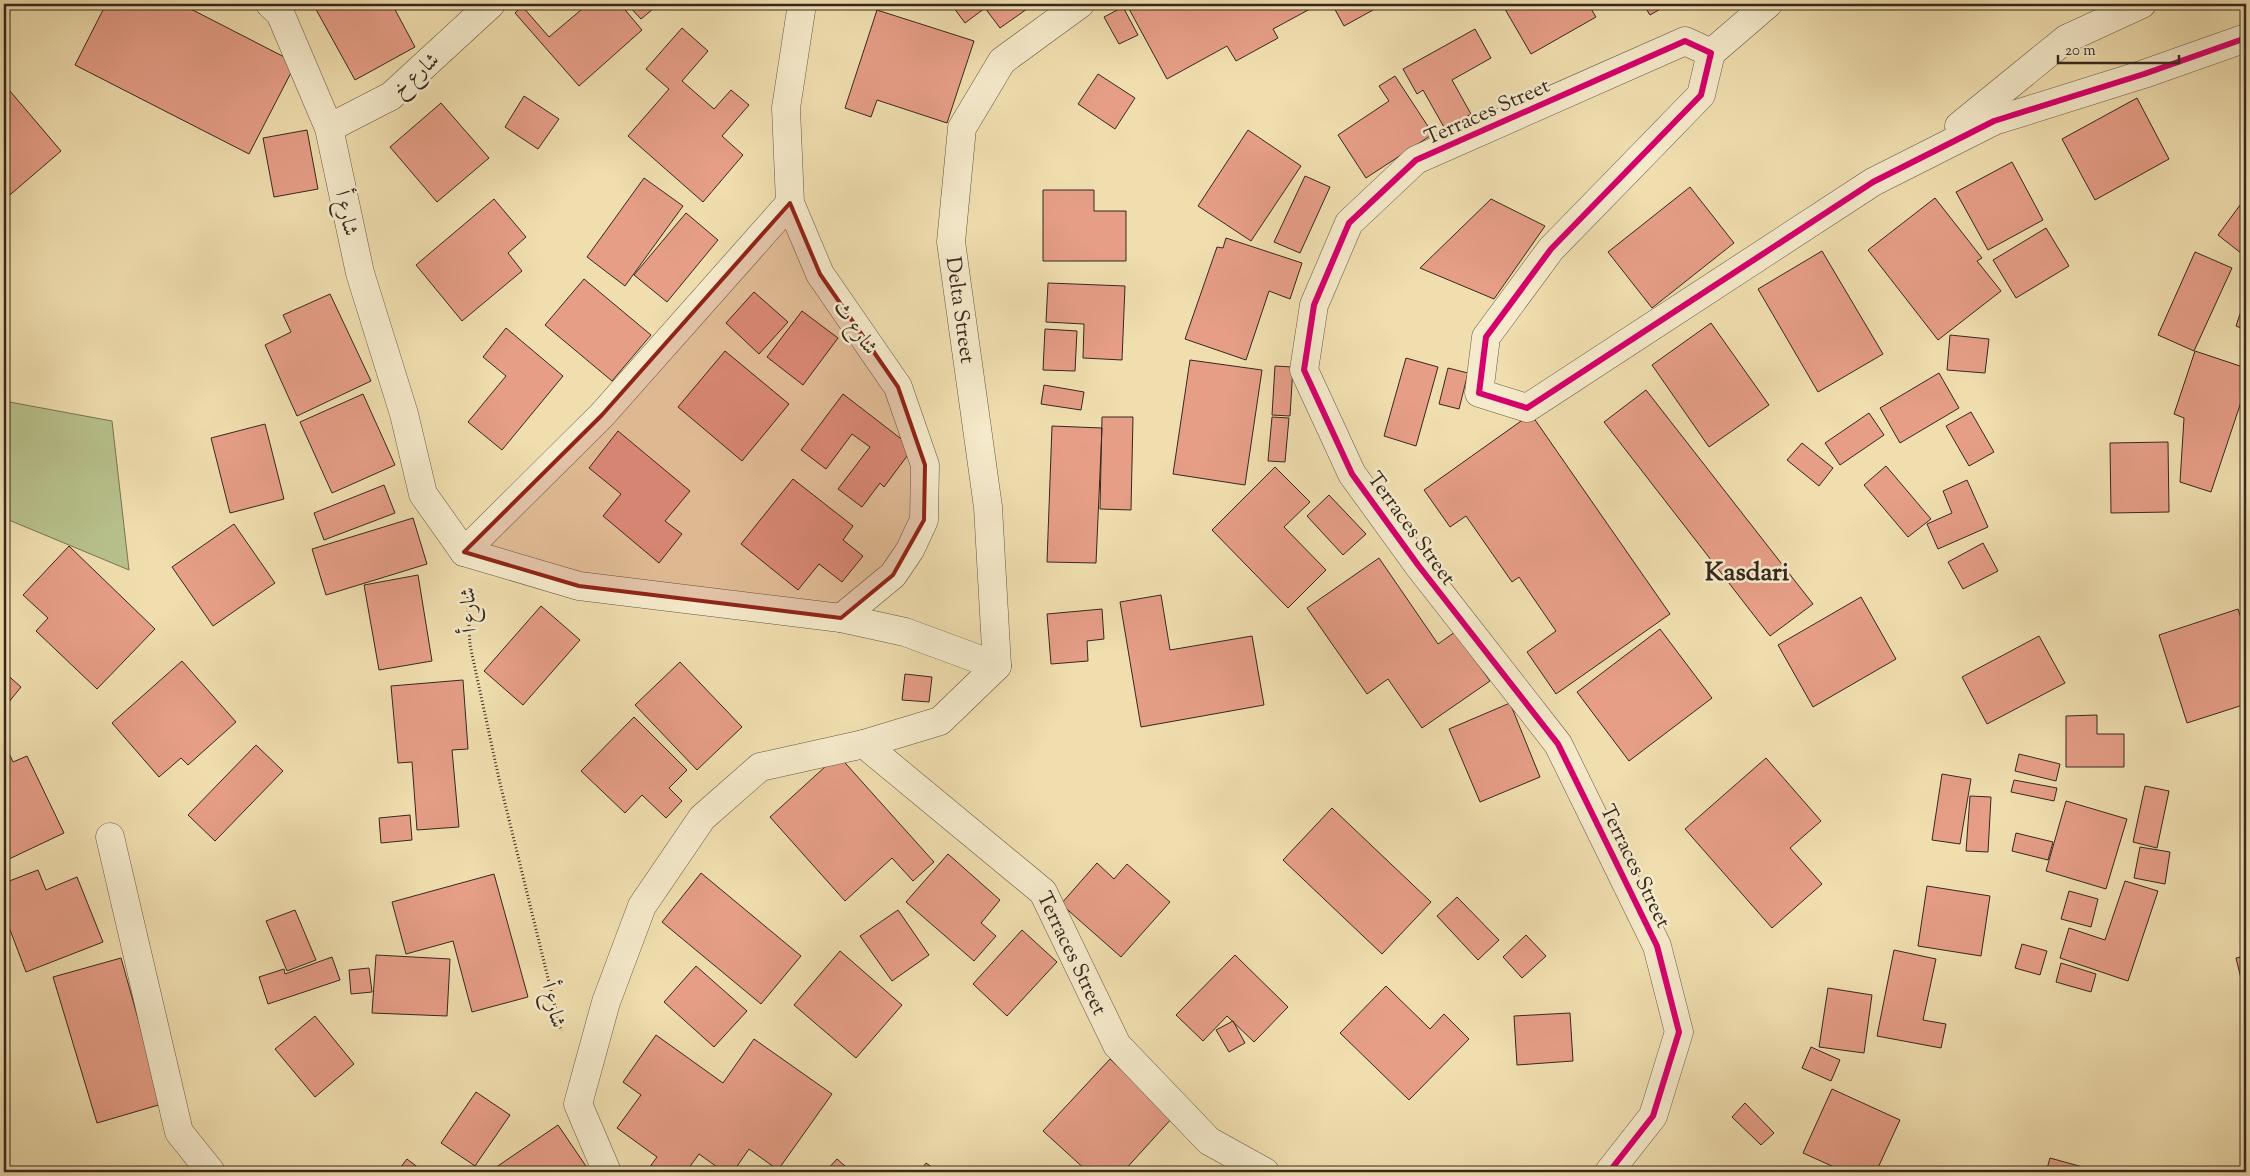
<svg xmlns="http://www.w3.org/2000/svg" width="2250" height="1176" viewBox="0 0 2250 1176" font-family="'Sorts Mill Goudy',Amiri,serif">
<rect width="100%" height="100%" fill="#f0deaf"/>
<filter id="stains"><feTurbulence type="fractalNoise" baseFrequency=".004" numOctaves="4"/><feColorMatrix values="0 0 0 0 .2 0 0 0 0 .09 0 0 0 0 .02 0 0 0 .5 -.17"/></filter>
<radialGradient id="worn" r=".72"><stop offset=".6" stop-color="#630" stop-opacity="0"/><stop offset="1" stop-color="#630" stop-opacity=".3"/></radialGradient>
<path fill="#b8c18c" stroke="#767455" d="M4,401L112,421L129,570L4,518Z"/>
<path fill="#e69e87" stroke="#35281e" d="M106,4H181L296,63L249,154L75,65Z
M313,4H392L415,47L355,80Z
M588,4H620L642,30L579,86L515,13L522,6L549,37Z
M627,4H659L641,19Z
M951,4H1034L1000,28L985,8L965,23Z
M1135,4H1308L1310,9L1273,29L1278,38L1236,61L1227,46L1167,79L1128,7Z
M1332,4H1370L1373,10L1344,26Z
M1502,4H1588L1596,17L1531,54Z
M1643,4H1669L1650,15Z
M1123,7L1138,35L1119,44L1104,17Z
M877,10L974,41L947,123L877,100L871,117L845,108Z
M682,28L708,51L682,81L714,109L731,90L749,105L722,136L743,155L703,202L628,136L669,89L646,69Z
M1475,29L1491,58L1452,80L1471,114L1445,129L1423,90L1417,94L1403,69Z
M1098,74L1135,98L1115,129L1078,104Z
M1395,76L1433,134L1366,178L1338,135L1389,101L1379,86Z
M4,84L61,151L4,200Z
M524,96L559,119L538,149L505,127Z
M2137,98L2169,159L2095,200L2062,139Z
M441,103L489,158L437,202L390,147Z
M307,130L318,189L274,197L263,138Z
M1248,130L1301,166L1251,241L1198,206Z
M2012,162L2043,220L1988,250L1956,192Z
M1305,176L1330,187L1300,253L1274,242Z
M644,178L683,206L625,286L587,257Z
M1690,187L1734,243L1652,308L1608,252Z
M1043,190H1094V211H1126V261H1043Z
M2246,197V257L2218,235Z
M1935,198L1982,258L1977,261L2001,291L1938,340L1868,250Z
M494,199L526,237L508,253L522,271L462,321L416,265Z
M1491,199L1545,226L1494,299L1420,268Z
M686,213L718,240L667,302L634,275Z
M2046,228L2069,266L2016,298L1993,260Z
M1226,238L1302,263L1290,299L1269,291L1246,360L1185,339L1217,247L1223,248Z
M1822,251L1883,354L1818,392L1758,289Z
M2195,252L2232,268L2194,351L2158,335Z
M584,279L651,335L612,381L545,325Z
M1048,283L1125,286L1122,360L1083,358L1084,324L1046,322Z
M754,292L788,322L759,354L726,323Z
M330,294L371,381L297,416L265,345L291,332L283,315Z
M2246,296V330L2236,326Z
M802,311L838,338L803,385L767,357Z
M1711,323L1769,405L1709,447L1652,365Z
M506,328L563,376L502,450L468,422L506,376L483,357Z
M1045,329L1077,331L1075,371L1043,370Z
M1950,335L1989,339L1985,373L1947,370Z
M725,351L789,404L742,461L678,407Z
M2195,351L2246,368V387L2211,492L2180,482L2184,418L2174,414Z
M1406,358L1438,367L1416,446L1384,436Z
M1190,360L1262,370L1245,485L1173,474Z
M1275,366L1293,367L1290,416L1272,415Z
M1448,368L1468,373L1459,409L1439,404Z
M1939,373L1959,408L1900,443L1880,408Z
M1044,385L1084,392L1081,410L1041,404Z
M1646,390L1813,604L1770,636L1604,422Z
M363,394L395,465L332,493L300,422Z
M843,394L913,448L884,487L880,483L862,507L838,489L870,447L852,434L826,469L801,450Z
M1971,412L1994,452L1969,466L1946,426Z
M1869,413L1884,435L1840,465L1825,443Z
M1531,414L1670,614L1556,694L1527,652L1556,631L1519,577L1512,582L1466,516L1450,527L1424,490Z
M1102,417H1133L1131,510L1100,509Z
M1272,417L1289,418L1285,462L1268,461Z
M265,424L284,499L230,513L211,438Z
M1052,426L1102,428L1096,563L1047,562Z
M618,431L690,491L665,521L682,534L659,563L603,516L621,494L589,468Z
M2168,442L2169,512L2111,513L2110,443Z
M1802,443L1833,468L1819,486L1787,460Z
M1886,466L1931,519L1908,537L1864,485Z
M1275,467L1310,502L1284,527L1326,570L1288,608L1212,530Z
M793,479L853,526L843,540L863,556L842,582L819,564L798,590L741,544Z
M1967,480L1988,527L1938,549L1927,524L1952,513L1943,491Z
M384,485L395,513L324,540L314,513Z
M1329,495L1366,534L1343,555L1307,516Z
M413,518L427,564L326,595L312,549Z
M234,524L275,583L213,626L172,567Z
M1983,543L1998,571L1963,589L1948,562Z
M69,546L155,629L97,689L36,631L48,618L23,595Z
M1379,558L1438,644L1455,632L1490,681L1422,728L1388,679L1367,694L1307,608Z
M418,575L432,661L379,670L364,585Z
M1161,595L1170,650L1252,636L1264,705L1141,727L1120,602Z
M1861,597L1896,659L1813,707L1778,645Z
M541,606L580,640L523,705L484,671Z
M1102,609L1104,639L1087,641L1088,661L1051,664L1047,614Z
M2238,609L2246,634V704L2187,723L2159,635Z
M1660,629L1712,698L1629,761L1577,692Z
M2039,636L2065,683L1987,724L1962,677Z
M182,661L236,722L188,765L181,758L159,777L112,723Z
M680,662L742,727L697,770L635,705Z
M4,672L21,687L4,708Z
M905,674L932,677L929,702L902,700Z
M463,680L468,749L452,750L459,827L417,830L412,762L398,763L391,686Z
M1510,703L1540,777L1480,802L1449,729Z
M2097,715V734H2124V767H2066V716Z
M634,717L687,770L669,788L682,801L666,818L642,795L625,813L581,771Z
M4,742L13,762L27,756L64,833L7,860L4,853Z
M256,745L283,771L215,841L188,815Z
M2019,754L2060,764L2056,781L2015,771Z
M838,755L934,862L913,881L892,858L845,901L770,817Z
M1766,758L1821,821L1790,848L1822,884L1772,928L1685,829Z
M1942,774L1971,779L1960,844L1932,840Z
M2014,780L2057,788L2054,801L2011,792Z
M2145,786L2169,791L2157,848L2133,842Z
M1970,796L1991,797L1988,852L1966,851Z
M2066,801L2127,819L2106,889L2046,871Z
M1332,808L1431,902L1382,954L1283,860Z
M410,815L412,840L381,843L379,818Z
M2016,833L2053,842L2048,860L2012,851Z
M2140,847L2170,852L2165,884L2134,878Z
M948,854L1000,900L981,923L996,936L974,961L906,902Z
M1097,863L1114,879L1127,864L1170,902L1121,957L1061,904Z
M38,870L46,890L77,877L103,942L26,972L4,914V883Z
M701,873L801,956L761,1004L662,922Z
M494,874L528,997L472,1012L453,941L406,954L392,902Z
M2125,881L2158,891L2128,981L2060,958L2069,928L2105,940Z
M1927,886L1990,896L1981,956L1918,946Z
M2069,891L2098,899L2091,927L2061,919Z
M1457,897L1499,940L1478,960L1437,916Z
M295,910L316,960L287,971L266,921Z
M898,910L929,955L892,981L860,936Z
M1022,930L1057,962L1007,1016L973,984Z
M1526,935L1546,956L1522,978L1503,957Z
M2022,944L2047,951L2040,975L2015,968Z
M1894,950L1936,959L1923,1020L1946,1024L1941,1048L1877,1036Z
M840,951L902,1005L856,1058L794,1005Z
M376,955L450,959L447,1016L372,1013Z
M1235,955L1288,1007L1254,1042L1227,1016L1203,1041L1176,1015Z
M2246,956V999L2236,958Z
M332,957L340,980L268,1004L259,977L284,969L285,974Z
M121,958L162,1104L97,1123L53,977Z
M2061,963L2096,974L2091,992L2056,982Z
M696,966L747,1011L714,1047L664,1002Z
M369,968L372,992L351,994L349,970Z
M1386,986L1430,1029L1444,1014L1469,1039L1409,1100L1340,1033Z
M1828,988L1872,995L1864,1053L1819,1047Z
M1570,1013L1573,1061L1517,1065L1514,1016Z
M315,1016L354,1064L315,1097L275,1049Z
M1233,1021L1245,1043L1229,1052L1216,1030Z
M656,1035L723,1083L754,1039L832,1094L778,1170L749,1149L733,1172H724L699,1154L686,1172H646L657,1157L617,1128L641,1095L623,1082Z
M1811,1047L1840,1060L1831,1081L1802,1068Z
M1110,1059L1173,1117L1123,1172H1088L1043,1131Z
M1832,1089L1900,1120L1876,1172H1845L1803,1153Z
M476,1092L510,1115L475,1166L441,1143Z
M1745,1103L1774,1133L1761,1145L1732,1117Z
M558,1125L590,1172H489Z
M2050,1158L2101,1172H2046Z
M407,1159L424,1172H397Z
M837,1159L852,1172H825Z
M926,1163L939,1172H920Z"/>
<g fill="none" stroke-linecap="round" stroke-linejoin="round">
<g stroke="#645642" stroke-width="29">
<g id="minor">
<path d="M270,4L280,13L329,128L360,273L404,414L423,494L464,552"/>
<path d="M802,4L786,108L790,203L820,274L898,387L925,465L924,520L910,550L893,575L841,618"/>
<path d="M1711,53L1768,4"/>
<path d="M1959,126L2066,39L2142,4"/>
<path d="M329,128L391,96L491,4"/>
<path d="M464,552L579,586L841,618L905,632L997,666L940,721L864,744L760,767L702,818L642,906L606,1002L578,1104L607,1172"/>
<path d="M464,552L602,415L790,203"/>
<path d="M997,666L988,507L951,242L962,128L1002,61L1080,4"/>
<path id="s1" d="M864,744L1043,892L1117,1045L1209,1141L1265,1172"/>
<path d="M110,837L179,1132L211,1172"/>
<path d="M1609,1172L1653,1116L1679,1032L1657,946L1558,744L1418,565L1352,474L1304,370L1314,305L1349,223L1416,160L1685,41L1711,53L1701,95L1551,249L1486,337L1479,393L1527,408L1873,182L1994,121L2144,74L2246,38"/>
</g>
</g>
<path stroke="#35281e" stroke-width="3" stroke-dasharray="1 2.5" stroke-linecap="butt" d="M467,590L470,645L499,779L561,1031"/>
<use href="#minor" stroke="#f5eacb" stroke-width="28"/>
<g stroke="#f5eacb" stroke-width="9">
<path id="cycleway" d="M1609,1172L1653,1116L1679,1032L1657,946L1558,744L1418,565L1352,474L1304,370L1314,305L1349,223L1416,160L1685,41L1711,53L1701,95L1551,249L1486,337L1479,393L1527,408L1873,182L1994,121L2144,74L2246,38"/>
</g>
<use href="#cycleway" stroke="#d6006c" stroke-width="6"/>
</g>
<path fill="#8f2418" fill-opacity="0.2" stroke="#8f2418" stroke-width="4" stroke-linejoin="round" d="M790,203L820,274L898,387L925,465L924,520L893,575L841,618L579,586L464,552L602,415Z"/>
<g text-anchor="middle" stroke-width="5" stroke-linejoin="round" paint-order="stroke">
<g font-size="21" fill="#35281e" stroke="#f5eacb">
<text transform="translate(415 74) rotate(-41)" y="7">شارع خ</text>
<text transform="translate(1487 111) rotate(-24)" y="7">Terraces Street</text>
<text transform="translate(347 213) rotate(78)" y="7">شارع أ</text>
<text transform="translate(961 310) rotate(82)" y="7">Delta Street</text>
<text transform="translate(856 327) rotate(55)" y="7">شارع ث</text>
<text transform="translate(1412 528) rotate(54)" y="7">Terraces Street</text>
<text transform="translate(468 610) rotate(-93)" y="7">شارع أ</text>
<text transform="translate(1636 866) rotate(64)" y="7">Terraces Street</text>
<text dy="7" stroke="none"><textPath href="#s1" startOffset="300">Terraces Street</textPath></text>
<text transform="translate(554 1005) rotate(76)" y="7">شارع أ</text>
</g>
<g font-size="26" font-weight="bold" fill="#35281e" stroke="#f5eacb">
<text x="1747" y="580">Kasdari</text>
</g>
</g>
<rect width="2250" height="1176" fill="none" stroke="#f0deaf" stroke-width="20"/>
<rect x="5" y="5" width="2240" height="1166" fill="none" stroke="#35281e" stroke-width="2.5"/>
<rect x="10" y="10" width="2230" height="1156" fill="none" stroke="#35281e"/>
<path d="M2058 55v8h121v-8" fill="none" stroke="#35281e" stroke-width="2.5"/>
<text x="2065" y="55" font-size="15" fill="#35281e" stroke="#f5eacb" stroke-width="4" paint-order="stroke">20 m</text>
<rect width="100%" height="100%" filter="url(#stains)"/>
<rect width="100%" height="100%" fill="url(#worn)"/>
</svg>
